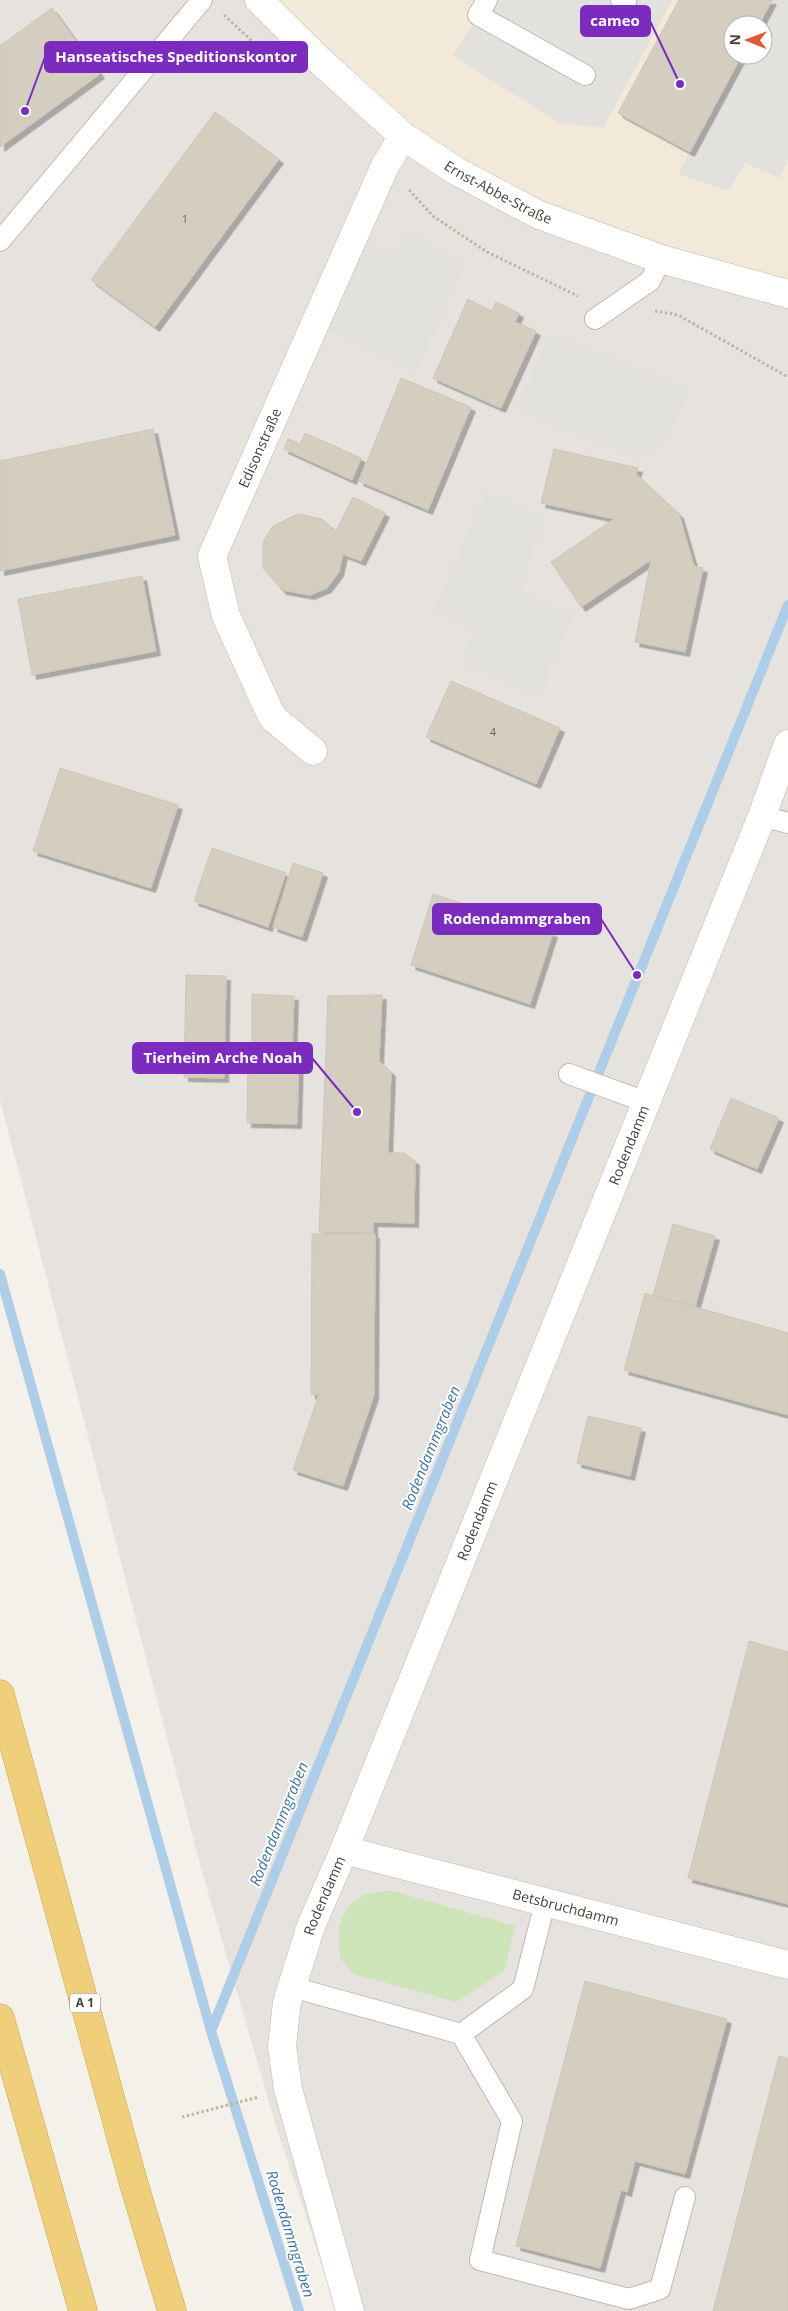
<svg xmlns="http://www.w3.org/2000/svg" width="788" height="2311" viewBox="0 0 788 2311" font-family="'Open Sans',sans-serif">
<defs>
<filter id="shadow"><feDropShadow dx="4.5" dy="4.5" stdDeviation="0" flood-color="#0004"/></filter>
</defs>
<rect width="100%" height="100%" fill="#f3f1ea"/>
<path fill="#f3e9d8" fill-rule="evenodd" d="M275,0H788V280L697,257L545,206L463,161L410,127ZM733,25H763V55H733Z"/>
<path fill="#e6e3df" d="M0,0H275L410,127L463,161L546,206L664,247L788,280V2311H337L275,2123L201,1868L0,1100Z"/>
<path fill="#cde3b8" d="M382,1891H393L515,1926L504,1971L456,2002L353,1974L340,1958L339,1927L343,1915L351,1903L364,1895Z"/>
<path fill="#e2e1de" d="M487,0H672L603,128L559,123L453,56Z
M772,0H788V160L779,178L745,163L729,191L678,174L742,55H763V25H759Z
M405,231L422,238L466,265L416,373L328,330L367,241L394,254Z
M550,332L690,388L671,433L640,461L537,419L516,408Z
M484,492L504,498L547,519L519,589L574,615L539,697L461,663L474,630L434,610Z"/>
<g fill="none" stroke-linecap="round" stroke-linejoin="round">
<path stroke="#adcde9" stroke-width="10" d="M0,1274L211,2031
M299,2311L211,2031L788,605"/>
</g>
<path fill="#d4cec1" stroke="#cec6b5" filter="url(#shadow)" d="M679,0H772L759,25H733V55H742L690,152L618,113Z
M52,8L100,74L0,147V46Z
M215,112L279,159L155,327L91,280Z
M468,299L492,311L496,302L519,313L515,322L536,331L501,408L433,378Z
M401,378L471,407L428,510L359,481Z
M153,429L175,535L0,571V461Z
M305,433L361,458L352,480L284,449L288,439L300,444Z
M554,449L638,468L636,474L679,514L694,566L703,568L685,652L635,642L651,560L581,607L551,562L614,519L541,503Z
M353,497L385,513L361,561L343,554L339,572L327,588L310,595L282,590L263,568V542L273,526L298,514L322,519L336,531Z
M142,576L156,651L32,675L18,599Z
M451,681L560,728L536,784L426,737Z
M60,768L178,805L151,888L33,851Z
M212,848L286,873L268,927L194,901Z
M293,863L323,873L302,937L273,927Z
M433,894L553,933L530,1004L411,965Z
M186,975L226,976L224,1078L184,1077Z
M252,994L294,996L292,1054H299L297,1124L247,1123L248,1055H252Z
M382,995L379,1061L391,1072L388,1153H404L415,1161L414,1223L373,1222V1233L319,1232L328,996Z
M731,1098L779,1118L757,1169L710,1149Z
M673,1224L715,1236L695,1307L653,1295Z
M312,1234H375L374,1395L343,1486L293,1470L319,1394L311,1395Z
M645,1293L788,1333V1415L624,1370Z
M588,1416L641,1428L630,1476L577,1463Z
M749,1641L788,1652V1904L688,1878Z
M585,1981L727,2019L685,2174L635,2161L627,2192L621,2190L600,2268L516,2246Z
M779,2056L788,2059V2311H713Z"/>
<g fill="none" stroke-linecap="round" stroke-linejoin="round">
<g stroke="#beb9ae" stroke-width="22">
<path id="service" d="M487,0L478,15L585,75
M621,0L626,3
M0,241L202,0
M595,319L650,281L661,259
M762,816L788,823
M569,1074L646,1102
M292,1987L461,2034L523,1989L545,1903
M461,2034L512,2121L480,2260L629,2299L660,2289L685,2197"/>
</g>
<g stroke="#beb9ae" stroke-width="29">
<g id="minor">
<path id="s1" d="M259,0L318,59L403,136L456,171L539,215L661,259L788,294"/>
<path id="s2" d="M313,751L272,717L226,616L212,556L385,166L403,136"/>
<path id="s3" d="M344,1850L788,1965"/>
<path id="s4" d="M350,2311L288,2089L282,2046L287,2002L311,1926L344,1850L762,816L788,744"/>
</g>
</g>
<g stroke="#cda54a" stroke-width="29">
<path id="motorway" d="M0,1694L133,2181L172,2311
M0,2018L83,2311"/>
</g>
<path stroke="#beb6a0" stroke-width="3" stroke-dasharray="2.5 2.5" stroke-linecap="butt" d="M224,15L254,43
M409,190L433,216L487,252L578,296
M655,311L678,315L788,377
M182,2117L259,2097"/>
<use href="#service" stroke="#fff" stroke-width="20"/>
<use href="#minor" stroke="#fff" stroke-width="28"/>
<use href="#motorway" stroke="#efcf7a" stroke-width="28"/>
</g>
<g text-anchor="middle" stroke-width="4" stroke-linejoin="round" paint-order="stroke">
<g font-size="11" fill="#6a655b">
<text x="185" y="223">1</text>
<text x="493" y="736">4</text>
</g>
<rect fill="#fff" stroke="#7e7b74" stroke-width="1" x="70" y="1993.5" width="30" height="19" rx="4"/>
<g font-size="12" font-weight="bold" fill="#474239">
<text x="85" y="2007">A 1</text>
</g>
<g font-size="14" fill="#474239" stroke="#fff">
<text dy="5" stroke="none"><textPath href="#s1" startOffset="309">Ernst-Abbe-Straße</textPath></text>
<text dy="5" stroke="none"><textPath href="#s2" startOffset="344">Edisonstraße</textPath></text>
<text dy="5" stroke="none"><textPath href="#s4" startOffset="1241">Rodendamm</textPath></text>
<text dy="5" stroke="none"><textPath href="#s4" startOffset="836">Rodendamm</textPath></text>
<text dy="5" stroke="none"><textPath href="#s4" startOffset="431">Rodendamm</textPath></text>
<text dy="5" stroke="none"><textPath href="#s3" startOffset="229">Betsbruchdamm</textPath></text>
</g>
<g font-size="15" font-style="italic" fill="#3d74a8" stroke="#fff">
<text transform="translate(431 1448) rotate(-68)" y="5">Rodendammgraben</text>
<text transform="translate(279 1824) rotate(-68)" y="5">Rodendammgraben</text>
<text transform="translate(290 2234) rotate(73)" y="5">Rodendammgraben</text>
</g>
</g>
<path fill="none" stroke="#7b2cbf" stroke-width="2" d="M680 84L650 21M25 111L45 57M637 975L601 919M357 1112L312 1058"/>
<g fill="#7b2cbf" stroke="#fff" stroke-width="2">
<circle cx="680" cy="84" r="5"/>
<circle cx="25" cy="111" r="5"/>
<circle cx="637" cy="975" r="5"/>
<circle cx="357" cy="1112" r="5"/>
</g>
<g fill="#7b2cbf" stroke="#7b2cbf" stroke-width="2">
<rect x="581" y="6" width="69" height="30" rx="5"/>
<rect x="45" y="42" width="262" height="30" rx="5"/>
<rect x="433" y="904" width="168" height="30" rx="5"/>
<rect x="133" y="1043" width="179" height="30" rx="5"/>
</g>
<g font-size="15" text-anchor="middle" font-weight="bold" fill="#fff">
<text x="615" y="26">cameo</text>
<text x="176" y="62">Hanseatisches Speditionskontor</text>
<text x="517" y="924">Rodendammgraben</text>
<text x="223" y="1063">Tierheim Arche Noah</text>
</g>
<g transform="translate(748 40) rotate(271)"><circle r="24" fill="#ffffff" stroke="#b5b3b0"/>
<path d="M0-4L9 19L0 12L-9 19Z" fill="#e35731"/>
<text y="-8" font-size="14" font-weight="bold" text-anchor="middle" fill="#474239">N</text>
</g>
</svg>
